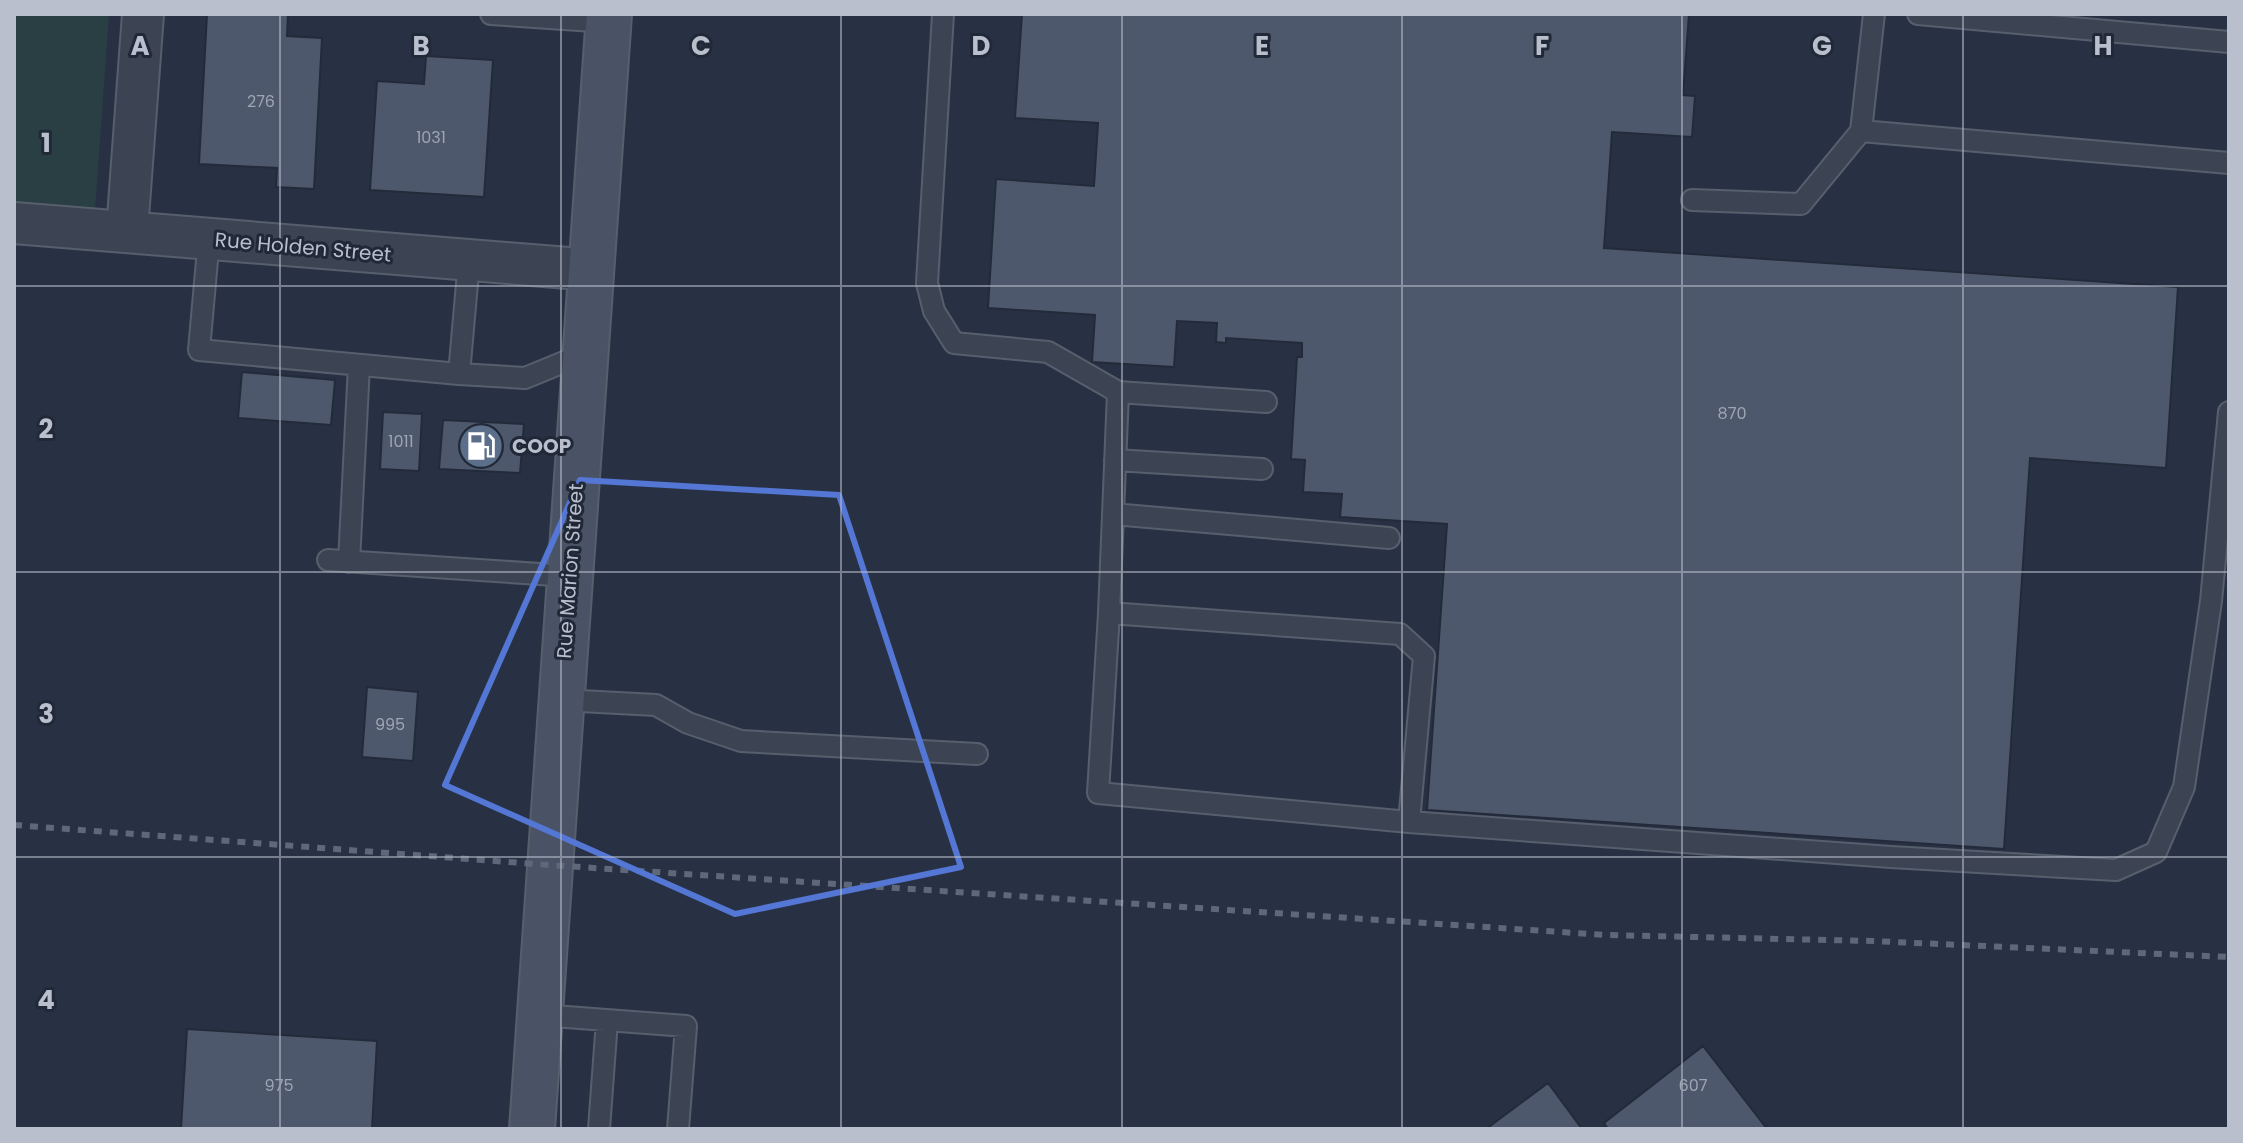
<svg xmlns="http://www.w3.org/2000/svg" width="2243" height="1143" viewBox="0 0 2243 1143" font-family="Poppins,sans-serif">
<rect width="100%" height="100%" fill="#283143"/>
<path fill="#2a3f44" d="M14,14H109L95,210L14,203Z"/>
<path fill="#4e586c" stroke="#232b3a" stroke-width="2" d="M207,14H288L287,36L322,38L314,189L276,187L277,168L199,164Z
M1022,14H1689L1683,95L1695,96L1692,137L1612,132L1604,248L2178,287L2166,468L2030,458L2004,849L1427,810L1447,524L1340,517L1342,494L1303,492L1305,460L1291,459L1297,357H1302V343L1226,338V343L1216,342L1217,323L1177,321L1174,367L1092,362L1095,315L988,308L996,179L1094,186L1098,123L1015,118Z
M426,56L493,60L484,197L370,190L377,81L424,84Z
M242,372L335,380L331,425L238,418Z
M383,412L422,414L419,471L380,469Z
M443,420L524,424L520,473L439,469Z
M367,687L418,692L413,761L362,757Z
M187,1029L377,1041L372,1129H181Z
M1703,1046L1767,1129H1608L1604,1123Z
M1548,1083L1582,1129H1486Z"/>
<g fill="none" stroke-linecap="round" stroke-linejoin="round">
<g stroke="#575f6d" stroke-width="24">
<path id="service" d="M491,14L608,22
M943,14L927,283L934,311L954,343L1048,352L1118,392L1266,402
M1874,14L1861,131L2229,163
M1918,14L2229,42
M1692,200L1801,204L1861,131
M209,238L199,350L459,374L469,261
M459,374L525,378L586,353
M1118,392L1109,613L1098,793L1409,822L1891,857L2116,870L2156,852L2184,787L2211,601L2229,412
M1115,460L1262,469
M1113,514L1389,538
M328,560L570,576
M349,562L359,365
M1109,613L1400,634L1424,656L1409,822
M561,700L656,705L688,723L741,741L977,754
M540,1015L686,1026L678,1129
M599,1129L607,1020"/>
</g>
<g stroke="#575f6d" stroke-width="44">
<path id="minor" d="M14,223L593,270
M127,231L143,14"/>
</g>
<g stroke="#575f6d" stroke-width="48">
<path id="secondary" d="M532,1129L609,14"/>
</g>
<use href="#service" stroke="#3c4453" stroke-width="20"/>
<use href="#minor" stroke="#3c4453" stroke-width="40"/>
<use href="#secondary" stroke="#4a5365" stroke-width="44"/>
<path stroke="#5e6879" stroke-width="6" stroke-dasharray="8 8" stroke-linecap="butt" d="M14,825L549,865L1606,935L1872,941L2229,957"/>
</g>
<path fill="none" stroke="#5476d4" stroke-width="6" stroke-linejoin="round" d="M580,480L839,495L961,867L735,914L445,785Z"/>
<path fill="none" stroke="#b9bfcc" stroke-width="2" stroke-opacity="0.55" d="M280,14V1129M561,14V1129M841,14V1129M1122,14V1129M1402,14V1129M1682,14V1129M1963,14V1129M14,286H2229M14,572H2229M14,857H2229"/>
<defs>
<g id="fuel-disc" transform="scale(2.3)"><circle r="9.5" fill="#5c6f8a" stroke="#212938"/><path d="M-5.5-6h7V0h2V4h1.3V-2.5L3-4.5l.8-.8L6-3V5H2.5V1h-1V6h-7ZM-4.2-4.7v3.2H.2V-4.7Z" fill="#fff"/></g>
</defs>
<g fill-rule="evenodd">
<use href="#fuel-disc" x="481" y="446"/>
</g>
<g text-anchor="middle" stroke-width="6" stroke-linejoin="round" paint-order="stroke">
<g font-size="16" fill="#9ea5b4">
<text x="261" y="107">276</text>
<text x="431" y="143">1031</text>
<text x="1732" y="419">870</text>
<text x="401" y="447">1011</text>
<text x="390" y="730">995</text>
<text x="279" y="1091">975</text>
<text x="1693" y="1091">607</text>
</g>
<g font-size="20" fill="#b9bfcc" stroke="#212938">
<text transform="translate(303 247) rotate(5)" y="7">Rue Holden Street</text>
<text transform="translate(570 571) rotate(-86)" y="7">Rue Marion Street</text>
</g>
<g font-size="20" font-weight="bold" fill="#b9bfcc" stroke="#212938" text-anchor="start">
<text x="512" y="453">COOP</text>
</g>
</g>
<g font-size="26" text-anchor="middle" font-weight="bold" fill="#b9bfcc" stroke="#212938" stroke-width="6" stroke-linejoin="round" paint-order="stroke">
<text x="140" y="55">A</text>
<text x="421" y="55">B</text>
<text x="701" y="55">C</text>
<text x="981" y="55">D</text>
<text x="1262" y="55">E</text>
<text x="1542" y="55">F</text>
<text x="1822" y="55">G</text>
<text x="2103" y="55">H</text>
<text x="46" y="152">1</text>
<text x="46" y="438">2</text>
<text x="46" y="723">3</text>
<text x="46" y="1009">4</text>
</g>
<rect width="2243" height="1143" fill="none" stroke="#b9bfcc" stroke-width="32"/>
</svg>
